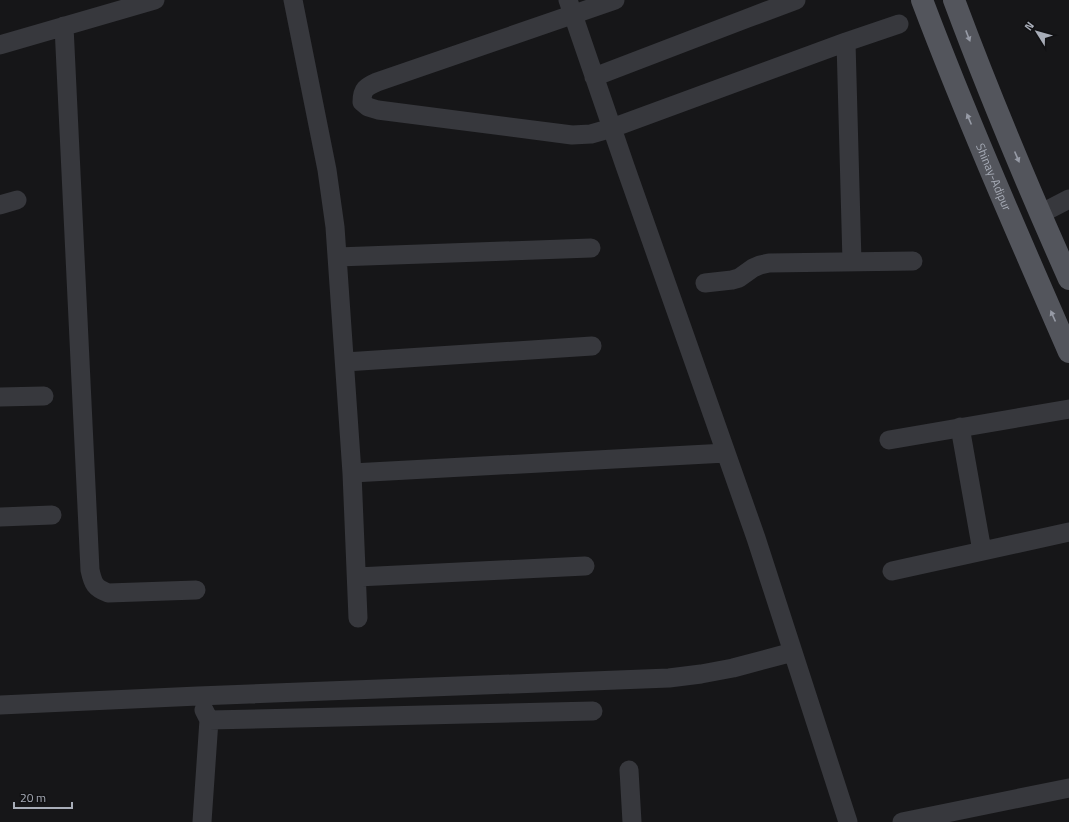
<svg xmlns="http://www.w3.org/2000/svg" width="1069" height="822" viewBox="0 0 1069 822" font-family="'Titillium Web',sans-serif">
<rect width="100%" height="100%" fill="#161618"/>
<g fill="none" stroke-linecap="round" stroke-linejoin="round">
<path stroke="#37383d" stroke-width="19" d="M293,0L327,170L335,227L352,473L358,618
M568,0L625,166L756,538L848,822
M615,0L377,82C366,87 362,89 362,102L368,107L378,110L572,135L591,134L612,128L846,42L899,24
M64,26L90,570C93,584 95,588 108,593L196,590
M846,42L852,262
M0,45L155,0
M594,77L748,18L796,0
M0,205L17,200
M1040,214L1069,199
M337,257L591,248
M705,283L732,280L739,278L753,268L760,265L769,263L913,261
M345,362L592,346
M0,397L44,396
M960,427L982,551
M889,440L1069,409
M352,473L726,453
M0,517L52,515
M892,571L1069,532
M357,577L585,566
M0,705L198,696L669,678L701,674L733,668L793,652
M209,720L593,711
M629,770L632,822
M202,822L209,720L204,710
M902,822L1069,788"/>
<g stroke="#53555c" stroke-width="22">
<path id="s1" d="M922,0C967,119 1018,235 1069,352"/>
<path d="M954,0C989,94 1028,187 1069,279"/>
</g>
</g>
<defs><path id="oneway-solid" d="M-6-.8H1V-3.2L6.5 0L1 3.2V.8H-6Z"/></defs>
<g fill="#979ba6">
<use href="#oneway-solid" transform="translate(968 36) rotate(69)"/>
<use href="#oneway-solid" transform="translate(969 119) rotate(-113)"/>
<use href="#oneway-solid" transform="translate(1017 157) rotate(67)"/>
<use href="#oneway-solid" transform="translate(1053 316) rotate(-114)"/>
</g>
<g text-anchor="middle" stroke-width="3" stroke-linejoin="round" paint-order="stroke">
<g font-size="12" fill="#a8adb8" stroke="#111113">
<text dy="4" stroke="none"><textPath href="#s1" startOffset="191">Shinay-Adipur</textPath></text>
</g>
</g>
<g transform="translate(1037 32) rotate(307)" stroke="#111113" stroke-width="3" paint-order="stroke">
<path d="M0-3L7 15L0 10L-7 15Z" fill="#a8adb8"/>
<text y="-6" font-size="11" font-weight="bold" text-anchor="middle" fill="#a8adb8">N</text>
</g>
<path d="M14 802v6h58v-6" fill="none" stroke="#a8adb8" stroke-width="2"/>
<text x="20" y="802" font-size="12" fill="#a8adb8" stroke="#111113" stroke-width="3" paint-order="stroke">20 m</text>
</svg>
